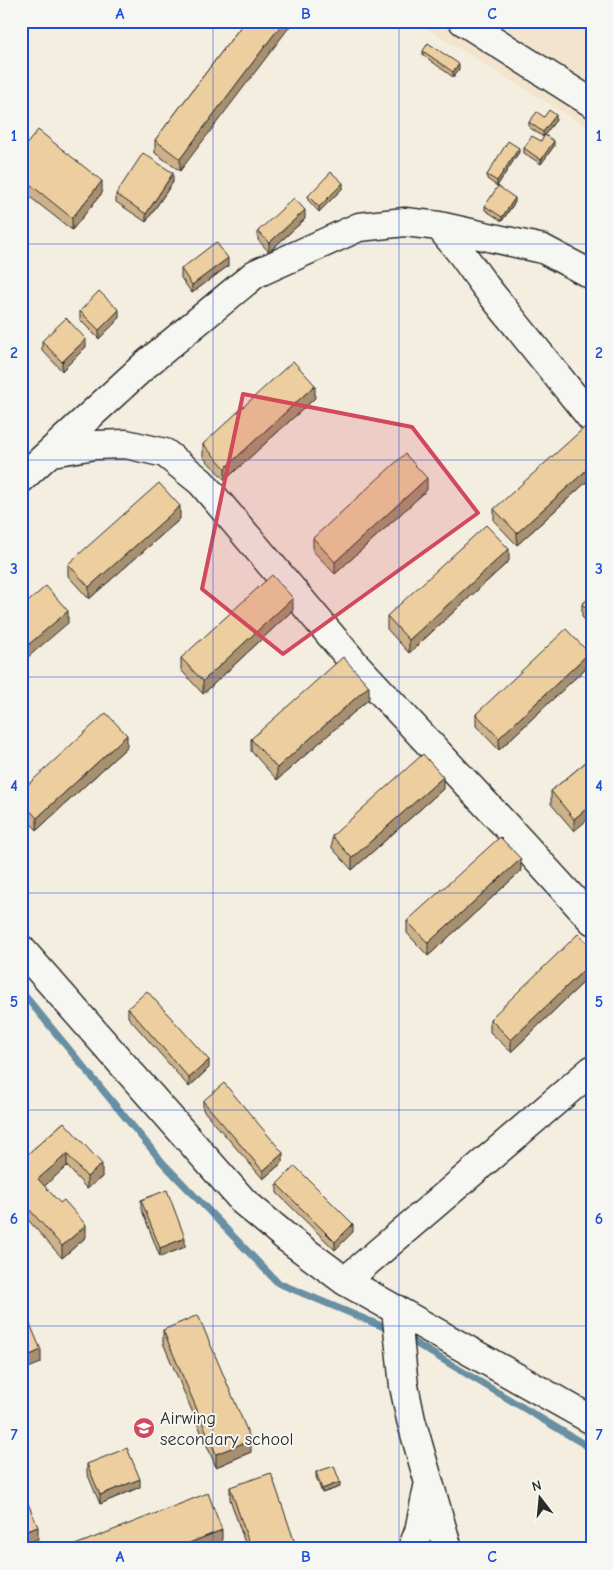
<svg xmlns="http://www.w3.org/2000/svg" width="613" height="1570" viewBox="0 0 613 1570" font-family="'Comic Neue',sans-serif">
<rect width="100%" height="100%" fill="#f4eee1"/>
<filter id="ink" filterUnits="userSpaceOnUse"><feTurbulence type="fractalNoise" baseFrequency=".02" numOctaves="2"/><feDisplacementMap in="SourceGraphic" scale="10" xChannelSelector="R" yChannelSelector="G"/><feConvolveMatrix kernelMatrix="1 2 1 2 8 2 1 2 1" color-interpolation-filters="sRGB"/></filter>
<g filter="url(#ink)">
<path fill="#f2e4cd" d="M415,21H592V130L505,77Z"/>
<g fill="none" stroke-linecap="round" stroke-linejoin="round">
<path stroke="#678fa2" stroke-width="7" d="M21,991L163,1163L278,1283L391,1330
M405,1337L592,1449"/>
<g stroke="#2b2b2b" stroke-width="31">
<path id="minor" d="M463,21L592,103
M439,226L462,254L485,286L592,419
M52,452L95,445L126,444L165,453L201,482L355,664L523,844L592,920
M21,479L145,365L255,274L359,227L405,222L439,226L543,249L592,275
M21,949L244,1202L287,1238L345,1281L592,1420
M345,1281L592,1070
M396,1309L404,1386L411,1420L448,1549
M412,1549L419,1531L428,1487"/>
</g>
<use href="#minor" stroke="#f6f6f2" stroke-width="28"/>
</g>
<path fill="#ccb189" stroke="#2b2b2b" d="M245,21L180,171L155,153V140Z
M423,51L459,69L453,77L423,55Z
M544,117L556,120L543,137L529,127V122Z
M541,141L554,146L541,164L524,153V148Z
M21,151L102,193L72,230L21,190Z
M519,152L497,186L487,179V175Z
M173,182L146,222L116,202V194Z
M343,188L319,212L308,200V196Z
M515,202L502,221L485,210V206Z
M305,219L269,252L258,240V231Z
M228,266L192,293L181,278V269Z
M80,311L119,319L99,339L80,320Z
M42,341L86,347L62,371L42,350Z
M315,398L225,480L203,457V444Z
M592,435V477L517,545L494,521V509Z
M427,490L335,574L313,551V538Z
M180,519L89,599L68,576V564Z
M509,561L409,653L387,629V616Z
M592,596V627L582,617V604Z
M293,610L203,694L181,670V658Z
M589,665L499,750L476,726V714Z
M369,699L277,780L251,751V739Z
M127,747L37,830L21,813V791Z
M592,757L574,831L551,804V791Z
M443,789L352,870L332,848V836Z
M521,871L428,956L407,933V921Z
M592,947V974L511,1052L490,1032V1019Z
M128,1008L209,1068L189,1087L128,1017Z
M203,1101L283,1162L263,1179L203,1110Z
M64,1122L102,1177L87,1189L67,1166L44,1186L86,1237L62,1258L21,1212V1160Z
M277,1184L353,1232L335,1250L277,1193Z
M141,1200L185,1247L160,1257L141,1208Z
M163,1330L251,1452L216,1467L163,1343Z
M87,1464L140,1487L100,1504L87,1473Z
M316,1472L340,1487L322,1493L316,1477Z
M230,1487L297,1549H247L230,1499Z"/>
<path fill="#a6906f" stroke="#2b2b2b" d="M284,21H294L180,171V159Z
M459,64V69L453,77V72Z
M556,115V120L543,137V132Z
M554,141V146L541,164V160Z
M519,148V152L497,186V181Z
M173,173V182L146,222V214Z
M102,181V193L72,230V218Z
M343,183V188L319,212V207Z
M515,198V202L502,221V217Z
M305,210V219L269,252V243Z
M228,258V266L192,293V285Z
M119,310V319L99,339V330Z
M86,339V347L62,371V362Z
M315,385V398L225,480V468Z
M592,465V477L517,545V533Z
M427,478V490L335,574V562Z
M180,506V519L89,599V587Z
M509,549V561L409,653V640Z
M293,598V610L203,694V681Z
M68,611V623L21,663V651Z
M589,653V665L499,750V738Z
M369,686V699L277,780V768Z
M127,735V747L37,830V818Z
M443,777V789L352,870V858Z
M592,804V816L574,831V819Z
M521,859V871L428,956V943Z
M592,962V974L511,1052V1040Z
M209,1060V1068L189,1087V1078Z
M283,1153V1162L263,1179V1171Z
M67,1154V1166L38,1192V1179Z
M102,1164V1177L87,1189V1177Z
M353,1224V1232L335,1250V1242Z
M86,1225V1237L62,1258V1246Z
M185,1238V1247L160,1257V1248Z
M41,1350V1363L21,1371V1359Z
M251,1440V1452L216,1467V1454Z
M140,1479V1487L100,1504V1495Z
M340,1482V1487L322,1493V1489Z
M38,1527V1539L21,1546V1533Z
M222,1530V1542L206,1549H174Z"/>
<path fill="#edce9f" stroke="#2b2b2b" d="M245,21H284L180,159L155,140Z
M428,43L459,64L453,72L423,51Z
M549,110L556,115L543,132L529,122L537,112L544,117Z
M38,130L102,181L72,218L21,177V151Z
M545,135L554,141L541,160L524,148L532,136L541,141Z
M508,141L519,148L497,181L487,175Z
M143,153L173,173L146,214L116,194Z
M331,172L343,183L319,207L308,196Z
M498,186L515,198L502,217L485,206Z
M294,198L305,210L269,243L258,231Z
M216,242L228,258L192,285L181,269Z
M99,291L119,310L99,330L80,311Z
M66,318L86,339L62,362L42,341Z
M293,361L315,385L225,468L203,444Z
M585,427L592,435V465L517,533L494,509Z
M405,454L427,478L335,562L313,538Z
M159,483L180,506L89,587L68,564Z
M486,525L509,549L409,640L387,616Z
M272,575L293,598L203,681L181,658Z
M46,586L68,611L21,651V608Z
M592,596V614L582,604Z
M566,629L589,653L499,738L476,714Z
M343,657L369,686L277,768L251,739Z
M106,713L127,735L37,818L21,801V791Z
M423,754L443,777L352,858L332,836Z
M592,757V804L574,819L551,791Z
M500,837L521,859L428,943L407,921Z
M578,934L592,947V962L511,1040L490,1019Z
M147,991L209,1060L189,1078L128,1008Z
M224,1083L283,1153L263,1171L203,1101Z
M64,1122L102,1164L87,1177L67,1154L38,1179L60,1203L64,1200L86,1225L62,1246L21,1200V1160Z
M295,1166L353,1224L335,1242L277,1184Z
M167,1190L185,1238L160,1248L141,1200Z
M198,1315L251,1440L216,1454L163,1330Z
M27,1317L41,1350L21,1359V1319Z
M127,1448L140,1479L100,1495L87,1464Z
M334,1466L340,1482L322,1489L316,1472Z
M271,1473L297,1549H251L230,1487Z
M21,1487L38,1527L21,1533Z
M208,1493L222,1530L174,1549H76L75,1545Z"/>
</g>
<path fill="#d1495b" fill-opacity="0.2" stroke="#d1495b" stroke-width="4" stroke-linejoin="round" d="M243,394L412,427L478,513L283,654L202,589Z"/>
<path fill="none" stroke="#1d4ed8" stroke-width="1" stroke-opacity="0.55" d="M213,21V1549M399,21V1549M21,244H592M21,460H592M21,677H592M21,893H592M21,1110H592M21,1326H592"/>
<defs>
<g id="school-disc" transform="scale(1.125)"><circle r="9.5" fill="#d1495b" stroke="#f6f6f2"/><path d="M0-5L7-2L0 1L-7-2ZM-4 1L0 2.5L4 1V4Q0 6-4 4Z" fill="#fff"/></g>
</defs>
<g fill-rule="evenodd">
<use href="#school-disc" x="144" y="1428"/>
</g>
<g text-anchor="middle" stroke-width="4" stroke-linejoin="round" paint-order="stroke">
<g font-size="18" fill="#2b2b2b" stroke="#f6f6f2" text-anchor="start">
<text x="160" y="1424">Airwing<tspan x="160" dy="21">secondary school</tspan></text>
</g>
</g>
<rect width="613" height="1570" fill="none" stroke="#f6f6f2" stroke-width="55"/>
<g transform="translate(540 1498) rotate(344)" stroke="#f6f6f2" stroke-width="4" paint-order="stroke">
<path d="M0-4L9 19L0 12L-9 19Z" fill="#2b2b2b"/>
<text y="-8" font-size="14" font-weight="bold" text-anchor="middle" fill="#2b2b2b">N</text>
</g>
<rect x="28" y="28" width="558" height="1514" fill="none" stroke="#1d4ed8" stroke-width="2"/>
<g font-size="16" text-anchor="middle" font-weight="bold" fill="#1d4ed8">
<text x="120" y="19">A</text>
<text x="306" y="19">B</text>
<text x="492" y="19">C</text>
<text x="14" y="141">1</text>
<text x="599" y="141">1</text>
<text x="14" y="358">2</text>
<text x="599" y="358">2</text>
<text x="14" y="574">3</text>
<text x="599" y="574">3</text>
<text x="14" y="791">4</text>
<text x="599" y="791">4</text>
<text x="14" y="1007">5</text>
<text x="599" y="1007">5</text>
<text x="14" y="1224">6</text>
<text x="599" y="1224">6</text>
<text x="14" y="1440">7</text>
<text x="599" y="1440">7</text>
<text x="120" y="1562">A</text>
<text x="306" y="1562">B</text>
<text x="492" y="1562">C</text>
</g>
</svg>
